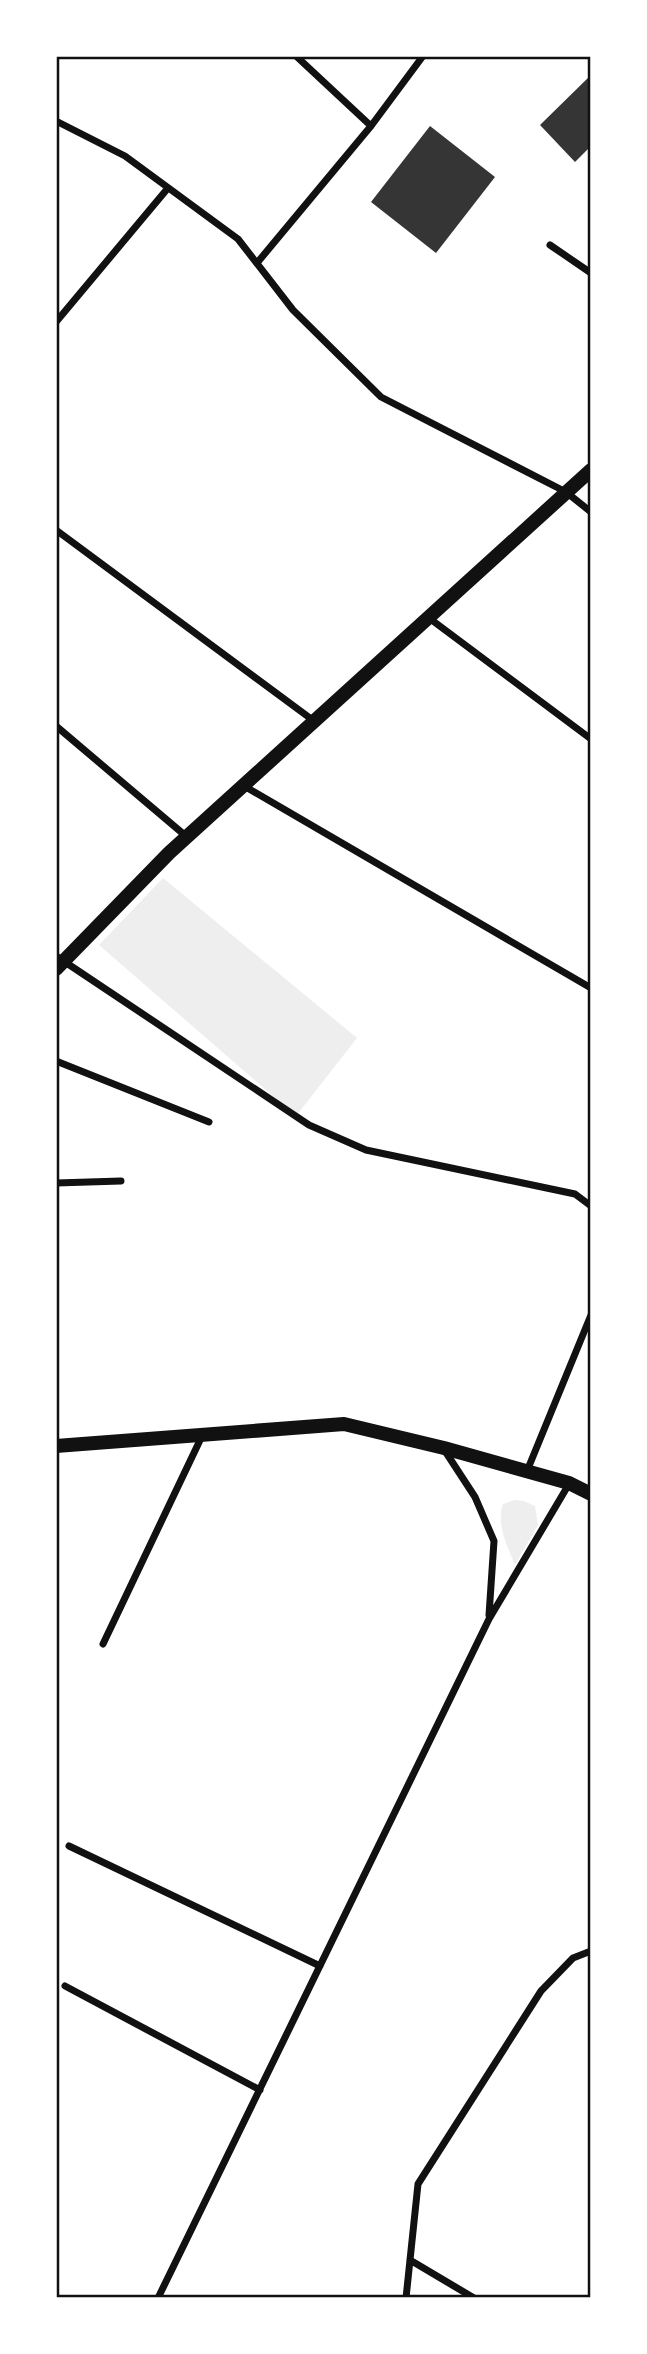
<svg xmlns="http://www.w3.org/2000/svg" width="647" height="2354" viewBox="0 0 647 2354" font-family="Inter,sans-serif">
<rect width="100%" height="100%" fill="#fff"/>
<path fill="#eee" d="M163,878L357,1038L296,1116L99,945Z
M515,1500L524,1501L535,1506L538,1525L515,1565C507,1545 496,1525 503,1504Z"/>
<path fill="#353535" d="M591,75V146L575,162L540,125Z
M430,126L495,177L436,253L371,202Z"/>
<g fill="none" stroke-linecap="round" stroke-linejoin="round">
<path stroke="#111" stroke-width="7" d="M296,56L371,126
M56,121L125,156L238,239L293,310L381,397L566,492L591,512
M550,245L591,273
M257,263L371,126L423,56
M56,322L168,188
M56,530L314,721
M429,618L591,739
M56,726L187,837
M244,786L591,988
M56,956L309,1125L366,1150L575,1194L591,1206
M56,1061L209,1122
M56,1183L121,1181
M445,1451L475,1497L494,1541L489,1615
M527,1471L591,1315
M103,1644L202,1436
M69,1846L320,1966
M65,1986L260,2090
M410,2260L474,2298
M158,2298L489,1619L569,1484
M406,2298L418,2184L541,1991L573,1958L591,1951"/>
<path stroke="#111" stroke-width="14" d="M56,969L169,853L591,470
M56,1446L344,1424L444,1448L569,1483L591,1494"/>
</g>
<rect width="647" height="2354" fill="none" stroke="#ffffff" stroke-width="116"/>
<rect x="58" y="58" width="531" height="2238" fill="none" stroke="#111" stroke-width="2.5"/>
</svg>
